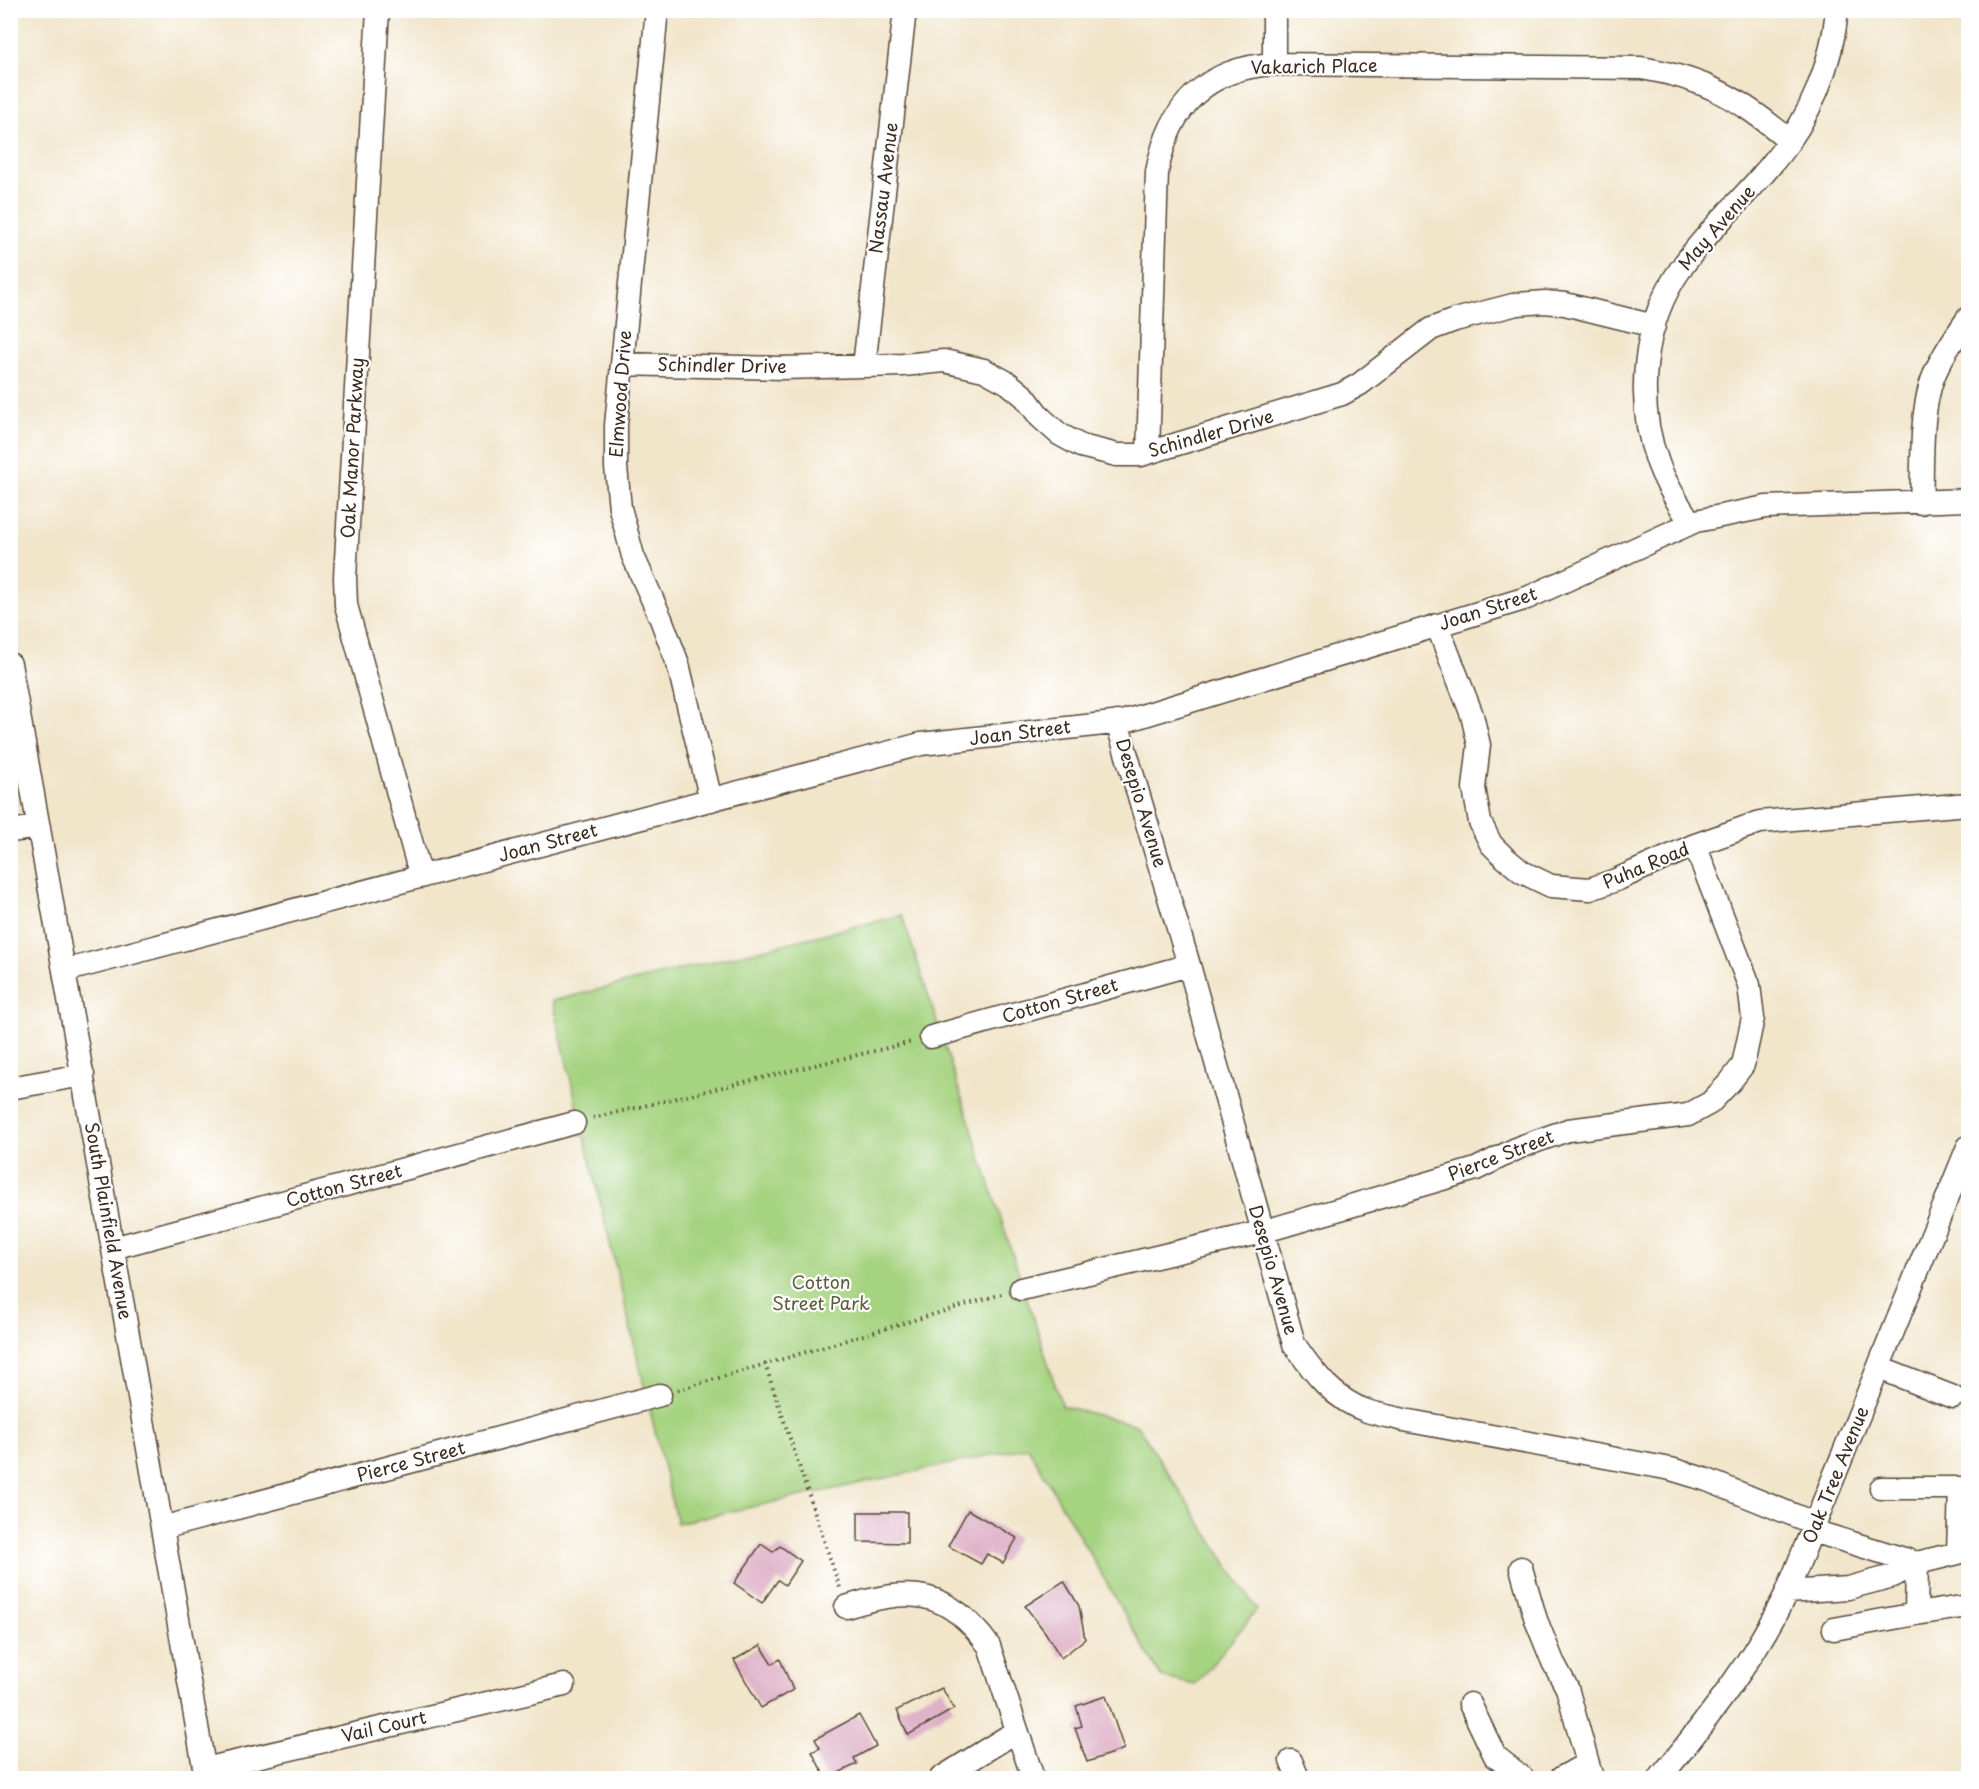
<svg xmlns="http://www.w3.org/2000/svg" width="1979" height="1789" viewBox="0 0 1979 1789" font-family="'Playpen Sans',sans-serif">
<rect width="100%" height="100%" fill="#fff"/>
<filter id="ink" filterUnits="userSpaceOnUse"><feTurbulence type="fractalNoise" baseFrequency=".0167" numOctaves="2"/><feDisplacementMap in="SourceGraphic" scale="12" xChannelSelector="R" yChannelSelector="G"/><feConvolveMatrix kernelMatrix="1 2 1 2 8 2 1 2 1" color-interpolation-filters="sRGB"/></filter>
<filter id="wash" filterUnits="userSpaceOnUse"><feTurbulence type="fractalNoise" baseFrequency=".008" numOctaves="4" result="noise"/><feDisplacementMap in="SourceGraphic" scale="24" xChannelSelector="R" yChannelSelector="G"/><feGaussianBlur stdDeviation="1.35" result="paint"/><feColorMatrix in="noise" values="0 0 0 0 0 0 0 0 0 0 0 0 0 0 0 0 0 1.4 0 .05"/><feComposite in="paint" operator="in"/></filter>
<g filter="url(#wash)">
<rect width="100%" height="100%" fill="#f1e5ca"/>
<path fill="#a5d380" stroke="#707e4f" stroke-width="1.5" d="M902,915L1062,1406L1137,1425L1257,1610L1195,1685L1161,1677L1028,1447L677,1523L552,1001Z"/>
<g id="blocks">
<path fill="#ddafc5" d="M968,1510L1017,1538L1003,1563L987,1554L981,1564L948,1546Z
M858,1512H907V1543L858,1542Z
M761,1544L773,1552L780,1546L801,1561L785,1585L778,1580L762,1603L734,1583Z
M1064,1581L1079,1606L1085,1639L1061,1658L1045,1632L1025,1606Z
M761,1645L772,1664L780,1659L793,1690L761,1708L734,1660Z
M942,1688L954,1709L908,1735L897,1710Z
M1106,1696L1124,1749L1087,1762L1075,1728L1082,1726L1076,1706Z
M859,1715L876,1746L854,1758L857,1764L826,1779L812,1752L820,1748L815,1739Z"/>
</g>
</g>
<g filter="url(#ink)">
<use href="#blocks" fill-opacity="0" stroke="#564638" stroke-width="1.5"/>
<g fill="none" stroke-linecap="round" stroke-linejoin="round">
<g stroke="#564638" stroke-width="25">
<path id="minor" d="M378,10L345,577L346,605L421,877
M657,10L616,425V467L620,508L633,556L661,619L678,664L711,800
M1274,64V10
M622,364L782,368L903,365L944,361L984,370L1008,383L1025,397L1040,417L1059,434L1081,446L1117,455H1141L1342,394L1360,384L1431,329L1455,320L1517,304L1545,302L1565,304L1654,326
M864,366L905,10
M1148,453L1157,172C1169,106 1206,68 1274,64L1641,68C1704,78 1741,99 1790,141
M1921,503C1923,465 1920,424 1930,387C1937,362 1954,339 1968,318
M1691,523C1678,504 1666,485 1658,463C1635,401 1642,322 1682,267C1709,228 1746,197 1775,160C1810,119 1832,64 1837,10
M1437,625L1472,715L1479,745L1474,788L1480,822L1491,844L1504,857L1522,872L1551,886L1590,889L1616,880L1695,845L1760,822L1968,804
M10,664L206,1778
M1117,722L1189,965L1294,1344C1313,1372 1334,1400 1367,1411C1379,1415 1392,1417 1404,1420L1671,1469L1707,1480L1816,1524
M10,831L39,827
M64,971L921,744L1122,722L1527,598L1696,521L1766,507L1968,500
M931,1037L1189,965
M10,1088L83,1075
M113,1248L574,1123
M1021,1289L1262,1232L1476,1169L1520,1147L1568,1130L1688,1115L1710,1103L1730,1082L1743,1065L1753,1018L1749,985L1695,845
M1879,1368L1953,1397
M1881,1488H1960
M162,1528L660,1395
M1521,1568L1536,1620L1553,1662L1567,1688L1592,1778
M1787,1592L1848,1588L1893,1576L1917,1563L1813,1531
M846,1607C910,1587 947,1588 989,1646L1033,1778
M1916,1614L1968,1606
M1834,1629L1916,1614L1917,1563L1958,1553L1960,1488H1968
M1470,1704L1495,1756L1523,1778
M1291,1761L1298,1778
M205,1769L564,1685
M941,1778L1017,1731
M1561,1778L1588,1763
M1660,1778C1709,1717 1752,1663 1787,1592L1968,1147"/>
</g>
<path stroke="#564638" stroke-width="4" stroke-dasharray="1.5 4.5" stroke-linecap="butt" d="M593,1118L912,1042
M765,1364L840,1588
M678,1390L1002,1294"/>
<use href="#minor" stroke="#fff" stroke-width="22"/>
</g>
</g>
<g text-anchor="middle" stroke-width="4.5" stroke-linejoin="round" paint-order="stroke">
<g font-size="18" fill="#3b2a1e" stroke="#fff">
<text transform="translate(1314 67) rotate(-1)" y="6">Vakarich Place</text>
<text transform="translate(884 188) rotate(-83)" y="6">Nassau Avenue</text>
<text transform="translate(1717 228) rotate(-49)" y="6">May Avenue</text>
<text transform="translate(722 366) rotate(1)" y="6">Schindler Drive</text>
<text transform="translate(621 394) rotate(-86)" y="6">Elmwood Drive</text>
<text transform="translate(1211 434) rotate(-16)" y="6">Schindler Drive</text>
<text transform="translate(353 448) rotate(-87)" y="6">Oak Manor Parkway</text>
<text transform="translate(1488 609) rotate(-18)" y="6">Joan Street</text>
<text transform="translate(1020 733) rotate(-7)" y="6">Joan Street</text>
<text transform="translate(1141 803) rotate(73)" y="6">Desepio Avenue</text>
<text transform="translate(548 843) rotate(-15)" y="6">Joan Street</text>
<text transform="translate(1646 866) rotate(-23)" y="6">Puha Road</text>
<text transform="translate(1060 1001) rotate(-16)" y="6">Cotton Street</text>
<text transform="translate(1501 1156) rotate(-21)" y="6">Pierce Street</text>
<text transform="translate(344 1186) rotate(-15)" y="6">Cotton Street</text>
<text transform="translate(108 1221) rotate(80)" y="6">South Plainfield Avenue</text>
<text transform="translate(1273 1270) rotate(74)" y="6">Desepio Avenue</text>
<text transform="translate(411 1462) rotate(-15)" y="6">Pierce Street</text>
<text transform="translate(1836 1475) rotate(-68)" y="6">Oak Tree Avenue</text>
<text transform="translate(384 1727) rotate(-13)" y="6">Vail Court</text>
</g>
<g font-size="18" fill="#5b5d3b" stroke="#fff">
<text x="821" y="1289">Cotton<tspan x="821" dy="21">Street Park</tspan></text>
</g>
</g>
<rect width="1979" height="1789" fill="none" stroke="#fff" stroke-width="36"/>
</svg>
